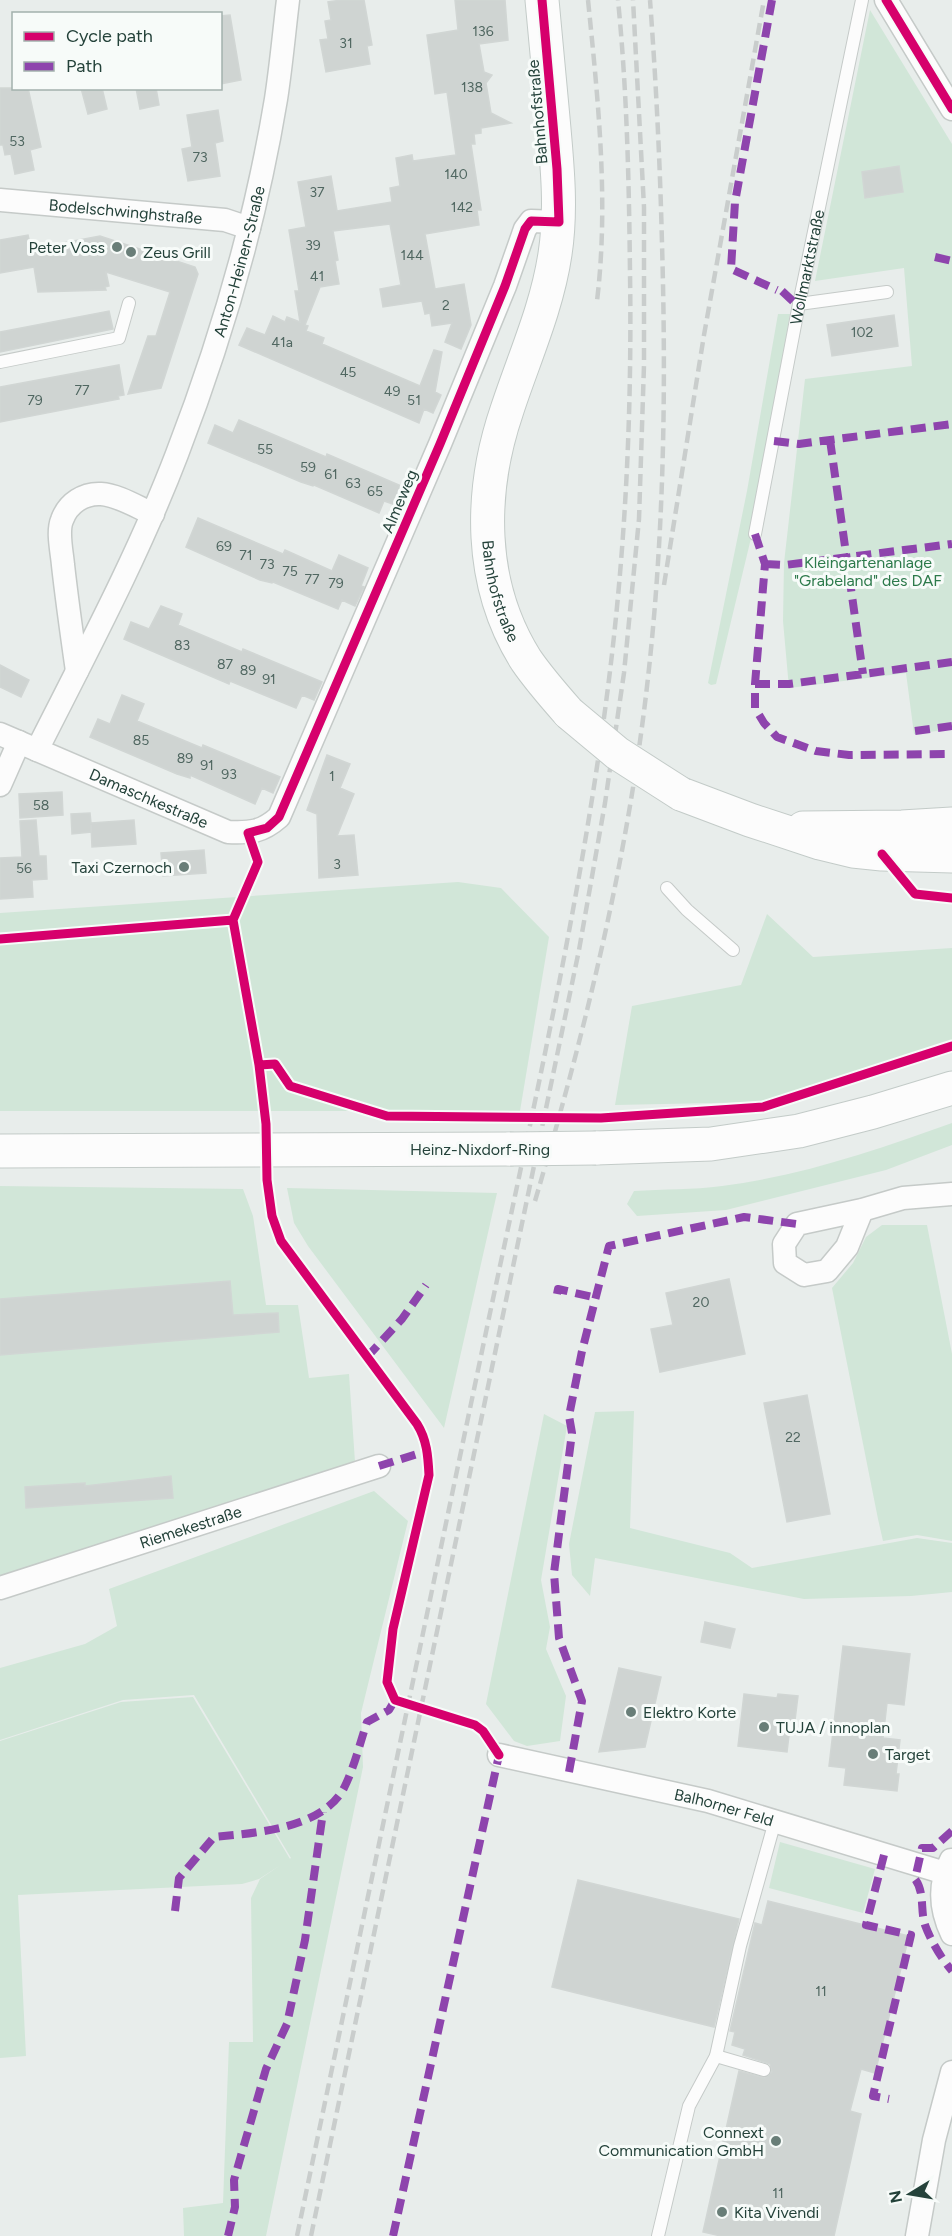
<svg xmlns="http://www.w3.org/2000/svg" width="952" height="2236" viewBox="0 0 952 2236" font-family="Figtree,sans-serif">
<rect width="100%" height="100%" fill="#e8edeb"/>
<path fill="#d1e6d8" d="M870,10L952,144V729L914,734L906,673L789,688L783,621L784,563L805,379L912,366L904,268L815,281Z
M778,314H790L752,534L716,684L711,685L708,683L747,491Z
M458,882L501,888L549,937L520,1111H0V913Z
M767,914L813,957L952,948V1041L762,1102L615,1105L632,1006L741,985Z
M952,1123V1145L886,1170L726,1210L637,1216L627,1204L634,1191C663,1189 693,1190 722,1186C801,1176 877,1150 952,1123Z
M0,1186L243,1189L253,1216L266,1305H298L309,1378L349,1374L355,1462L0,1579Z
M287,1188L497,1193L444,1428L308,1246L294,1223Z
M882,1225H927L952,1354V1541L917,1535L883,1541L878,1519L832,1288L853,1263L866,1237Z
M634,1411L630,1528L730,1553L752,1568L917,1538L952,1543V1592L911,1596L804,1599L595,1558L590,1596L572,1575L569,1544L595,1412Z
M544,1414L567,1426L541,1580L550,1627L546,1649L566,1696L560,1741L527,1746L514,1741L486,1704Z
M374,1491L408,1521L361,1713L363,1767L266,2236H184L183,2208L223,2203L229,2042H253L251,1898L260,1879L291,1858L194,1695L123,1700L0,1740V1668L85,1644L117,1626L109,1589Z
M193,1697L290,1859L259,1879L242,1884L18,1895L26,2056L0,2058V1741L121,1702Z
M780,1842L875,1869L863,1913L769,1888Z"/>
<path fill="#cfd4d2" stroke="#d1d6d4" stroke-width="1.5" d="M341,0H364L372,45L367,46L370,64L326,72L320,40L328,39L325,21L331,20L328,2Z
M455,0H505L508,40L479,44L484,72L492,75L486,83L491,113L511,123L481,128V133L474,134L475,144H471L481,210H477L479,225L425,234L435,289L464,284L471,325L461,349L445,342L452,323L432,326L430,313L425,314L422,301L383,307L380,289L401,285L390,224L333,231L338,260L335,261L339,284L320,287L305,325L308,326L306,331L324,338L322,344L420,386L434,350L442,352L435,392L441,395L433,413L424,409L419,423L239,345L247,328L265,335L273,316L285,322L287,317L300,322L295,291H299L289,230L306,227L298,182L331,176L337,211L392,202L390,188L400,186L396,158L412,155L413,161L456,155L447,92L435,94L427,35L458,30Z
M230,15L241,80L220,84V16Z
M0,88H28L41,147L30,150L34,170L15,174L11,154L5,155L3,145H0Z
M81,88H102L107,109L88,114Z
M136,88H156L159,105L140,109Z
M218,110L223,141L215,143L220,176L188,181L182,149L192,147L187,115Z
M899,166L903,192L865,198L862,172Z
M28,235L31,249L100,236L195,267L198,274L161,388L128,394L148,336H156L170,292L106,272L109,286L105,287L106,290L38,292L34,267L0,273V240Z
M109,311L113,329L0,352V332Z
M894,315L898,346L832,356L827,325Z
M119,365L124,395L118,396L119,399L0,422V387Z
M239,420L326,457L327,454L401,486L393,504L384,501L379,513L314,485L313,486L301,482L208,443L215,425L233,433Z
M198,518L283,554L285,550L332,571L339,555L368,568L361,586L364,587L355,606L342,600L338,609L273,582L272,583L260,580L186,547Z
M161,606L182,614L178,625L242,652L243,649L322,682L314,700L302,695L296,708L230,681L229,684L124,639L131,622L149,629Z
M0,665L29,680L21,697L0,687Z
M122,695L144,704L137,721L202,748L203,745L280,777L273,793L262,788L255,804L190,775V778L177,774L90,737L98,719L110,724Z
M327,755L350,764L340,788L354,794L337,836L354,835L358,875L319,878L317,814L307,810Z
M62,792L63,815L20,818L19,794Z
M90,813L91,823L134,820L136,844L92,847L91,825V832L72,834L71,814Z
M36,820L39,856H46L47,879L32,880L33,897L0,899V858L22,857L20,821Z
M204,850L206,873L163,876L161,853Z
M729,1279L745,1354L660,1372L651,1329L673,1325L666,1293Z
M230,1281L233,1315L278,1313L279,1332L0,1355V1299Z
M807,1395L830,1514L787,1522L764,1403Z
M171,1476L173,1498L26,1508L25,1487L85,1483V1486Z
M705,1622L735,1629L730,1648L701,1642Z
M843,1646L910,1654L904,1705L887,1703L883,1738L900,1740L896,1774H899L897,1791L844,1785L846,1768L829,1766Z
M619,1668L661,1677L645,1747L599,1752Z
M744,1694L777,1698L778,1694L798,1696L795,1720L791,1719L787,1752L738,1746Z
M578,1880L739,1919L714,2027L552,1987Z
M768,1901L909,1936L875,2073L861,2069L850,2111L861,2114L834,2236H721L703,2232L739,2071L765,2078L772,2072L770,2064L743,2055L745,2049L732,2045L735,2032L730,2031L755,1923L762,1925Z"/>
<g fill="none" stroke-linecap="round" stroke-linejoin="round">
<g stroke="#c5cac8" stroke-width="14">
<g id="service">
<path d="M799,304L887,292"/>
<path d="M0,362L119,338L129,303"/>
<path id="s1" d="M755,534L799,304L862,0"/>
<path d="M667,888L687,910L733,950"/>
<path d="M716,2056L764,2070"/>
<path d="M658,2236L689,2106L716,2056L740,1946L775,1821"/>
</g>
</g>
<g stroke="#c5cac8" stroke-width="25">
<g id="minor">
<path d="M886,0L952,109"/>
<path id="s2" d="M0,200L225,220L249,228"/>
<path d="M77,671C72,636 67,601 63,565C62,552 57,532 62,520C68,503 84,493 101,494C118,495 137,507 153,514"/>
<path id="s3" d="M0,734L228,832C251,833 262,832 279,817L440,444L505,286L525,229L531,221L559,222"/>
<path id="s4" d="M37,750C86,653 138,556 177,454C221,340 256,220 276,99C281,67 284,33 288,0"/>
<path d="M0,785L19,742"/>
<path d="M862,1210L847,1247L827,1271L804,1275L785,1263L784,1244L797,1224L862,1210L903,1198L952,1194"/>
<path id="s5" d="M0,1588L379,1466"/>
<path id="s6" d="M499,1755L708,1801L945,1873"/>
<path d="M951,1860C938,1885 940,1909 952,1934"/>
<path d="M917,2236L934,2140L952,2072"/>
</g>
</g>
<g stroke="#c3cbc8" stroke-width="35">
<g id="secondary">
<path id="s7" d="M542,0C546,39 549,79 553,118C557,163 562,209 555,254C547,308 524,358 507,410C479,492 478,584 526,660C539,679 554,696 569,713"/>
<path d="M681,794L750,820L820,843L853,851L882,854L952,856"/>
<path d="M803,828L902,827L952,824"/>
<path d="M596,1148L711,1144L799,1131L873,1112L952,1088"/>
<path d="M0,1151L510,1149"/>
</g>
</g>
<use href="#service" stroke="#fcfcfc" stroke-width="12"/>
<use href="#minor" stroke="#fcfcfc" stroke-width="22"/>
<use href="#secondary" stroke="#fcfcfc" stroke-width="33"/>
<path stroke="#c9cdcc" stroke-width="4.5" stroke-dasharray="12 6" stroke-linecap="butt" d="M588,0C598,99 609,202 597,301
M664,585L704,335L764,0
M535,1201C578,1055 616,906 638,755C663,586 667,415 662,244C660,162 656,81 650,0
M297,2236C360,1935 423,1633 486,1332C532,1113 583,894 610,671C626,539 632,406 630,273C629,182 627,91 618,0
M311,2236L579,950L605,803L624,673L639,519L644,365V207L633,0"/>
<g stroke="#c3cbc8" stroke-width="35" stroke-linecap="butt">
<path id="secondary-bridge" d="M569,713L617,753L681,794
M510,1149L596,1148"/>
</g>
<use href="#secondary-bridge" stroke="#fcfcfc" stroke-width="33"/>
<path stroke="#8e44ad" stroke-width="8" stroke-dasharray="15 8" stroke-linecap="butt" d="M772,0L735,202L731,269L777,290
M935,257L952,261
M782,291L799,307
M830,440L863,674
M774,441L799,444L952,424
M755,534L765,564L755,684V708L764,723L777,737L816,751L849,755L952,754
M765,564L785,565L952,544
M755,684H789L952,662
M915,731L952,726
M557,1294L558,1289L597,1298
M367,1357L402,1319L426,1285
M379,1466L427,1451
M569,1772L582,1701L559,1638L554,1573L572,1433L569,1416L582,1351L609,1246L744,1217L797,1224
M952,1831L933,1848H922L915,1879C925,1892 920,1910 925,1925C931,1941 941,1958 952,1971
M884,1855L866,1925L911,1935L873,2096L889,2099
M175,1911L179,1878L214,1837C255,1833 322,1829 344,1788C354,1768 360,1743 367,1722L389,1710L395,1700
M228,2236L235,2207L234,2180L240,2159L266,2069L287,2024L305,1940L323,1812
M393,2236L499,1755L496,1750"/>
<g stroke="#f7fbf9" stroke-width="13">
<path id="cycleway" d="M886,0L952,109
M882,854L915,894L952,898
M0,939L233,920
M259,1065L275,1064L290,1086L387,1116L601,1118L763,1107L952,1046
M499,1755L483,1731L475,1725L395,1700L387,1682L393,1629L429,1475C428,1456 427,1440 417,1424L281,1241L272,1216L267,1180L266,1124L259,1065L233,920L258,862L248,833L267,828L279,817L440,444L505,286L525,229L531,221L559,222L557,169L542,0"/>
</g>
<use href="#cycleway" stroke="#d6006c" stroke-width="9"/>
</g>
<g fill="#697e78" stroke="#f7fbf9" stroke-width="2">
<circle cx="117" cy="247" r="6"/>
<circle cx="131" cy="252" r="6"/>
<circle cx="184" cy="867" r="6"/>
<circle cx="631" cy="1712" r="6"/>
<circle cx="764" cy="1727" r="6"/>
<circle cx="873" cy="1754" r="6"/>
<circle cx="776" cy="2141" r="6"/>
<circle cx="722" cy="2212" r="6"/>
</g>
<g text-anchor="middle" stroke-width="6" stroke-linejoin="round" paint-order="stroke">
<g font-size="14" fill="#506761">
<text x="483" y="36">136</text>
<text x="346" y="48">31</text>
<text x="472" y="92">138</text>
<text x="17" y="146">53</text>
<text x="200" y="162">73</text>
<text x="456" y="179">140</text>
<text x="317" y="197">37</text>
<text x="462" y="212">142</text>
<text x="313" y="250">39</text>
<text x="412" y="260">144</text>
<text x="317" y="281">41</text>
<text x="446" y="310">2</text>
<text x="862" y="337">102</text>
<text x="282" y="347">41a</text>
<text x="348" y="377">45</text>
<text x="82" y="395">77</text>
<text x="392" y="396">49</text>
<text x="35" y="405">79</text>
<text x="414" y="405">51</text>
<text x="265" y="454">55</text>
<text x="308" y="472">59</text>
<text x="331" y="479">61</text>
<text x="353" y="488">63</text>
<text x="375" y="496">65</text>
<text x="224" y="551">69</text>
<text x="246" y="560">71</text>
<text x="267" y="569">73</text>
<text x="290" y="576">75</text>
<text x="312" y="584">77</text>
<text x="336" y="588">79</text>
<text x="182" y="650">83</text>
<text x="225" y="669">87</text>
<text x="248" y="675">89</text>
<text x="269" y="684">91</text>
<text x="141" y="745">85</text>
<text x="185" y="763">89</text>
<text x="207" y="770">91</text>
<text x="229" y="779">93</text>
<text x="332" y="781">1</text>
<text x="41" y="810">58</text>
<text x="337" y="869">3</text>
<text x="24" y="873">56</text>
<text x="701" y="1307">20</text>
<text x="793" y="1442">22</text>
<text x="821" y="1996">11</text>
<text x="778" y="2198">11</text>
</g>
<g font-size="16" fill="#24423a" stroke="#f7fbf9">
<text transform="translate(537 112) rotate(-95)" y="6">Bahnhofstraße</text>
<text dy="6" stroke="none"><textPath href="#s2" startOffset="126">Bodelschwinghstraße</textPath></text>
<text dy="6" stroke="none"><textPath href="#s4" startOffset="530">Anton-Heinen-Straße</textPath></text>
<text dy="6" stroke="none"><textPath href="#s1" startOffset="272">Wollmarktstraße</textPath></text>
<text transform="translate(399 501) rotate(-67)" y="6">Almeweg</text>
<text dy="6" stroke="none"><textPath href="#s7" startOffset="603">Bahnhofstraße</textPath></text>
<text dy="6" stroke="none"><textPath href="#s3" startOffset="162">Damaschkestraße</textPath></text>
<text x="480" y="1155">Heinz-Nixdorf-Ring</text>
<text dy="6" stroke="none"><textPath href="#s5" startOffset="200">Riemekestraße</textPath></text>
<text dy="6" stroke="none"><textPath href="#s6" startOffset="231">Balhorner Feld</textPath></text>
</g>
<g font-size="16" fill="#24423a" stroke="#f7fbf9" text-anchor="start">
<text x="105" y="253" text-anchor="end">Peter Voss</text>
<text x="143" y="258">Zeus Grill</text>
<text x="172" y="873" text-anchor="end">Taxi Czernoch</text>
<text x="643" y="1718">Elektro Korte</text>
<text x="776" y="1733">TUJA / innoplan</text>
<text x="885" y="1760">Target</text>
<text x="764" y="2138" text-anchor="end">Connext<tspan x="764" dy="18">Communication GmbH</tspan></text>
<text x="734" y="2218">Kita Vivendi</text>
</g>
<g font-size="16" fill="#2d7a4b" stroke="#f7fbf9">
<text x="868" y="568">Kleingartenanlage<tspan x="868" dy="18">"Grabeland" des DAF</tspan></text>
</g>
</g>
<rect x="12" y="12" width="210" height="78" fill="#f7fbf9" stroke="#a3b1ad" stroke-width="1.5"/>
<rect x="24" y="32" width="30" height="9" fill="#d6006c" stroke="#a3b1ad" stroke-width="1.5"/>
<text x="66" y="42" font-size="18" fill="#24423a">Cycle path</text>
<rect x="24" y="62" width="30" height="9" fill="#8e44ad" stroke="#a3b1ad" stroke-width="1.5"/>
<text x="66" y="72" font-size="18" fill="#24423a">Path</text>
<g transform="translate(910 2194) rotate(259)" stroke="#f7fbf9" stroke-width="4.5" paint-order="stroke">
<path d="M0-4.5L10 22L0 15L-10 22Z" fill="#24423a"/>
<text y="-9" font-size="16" font-weight="bold" text-anchor="middle" fill="#24423a">N</text>
</g>
</svg>
